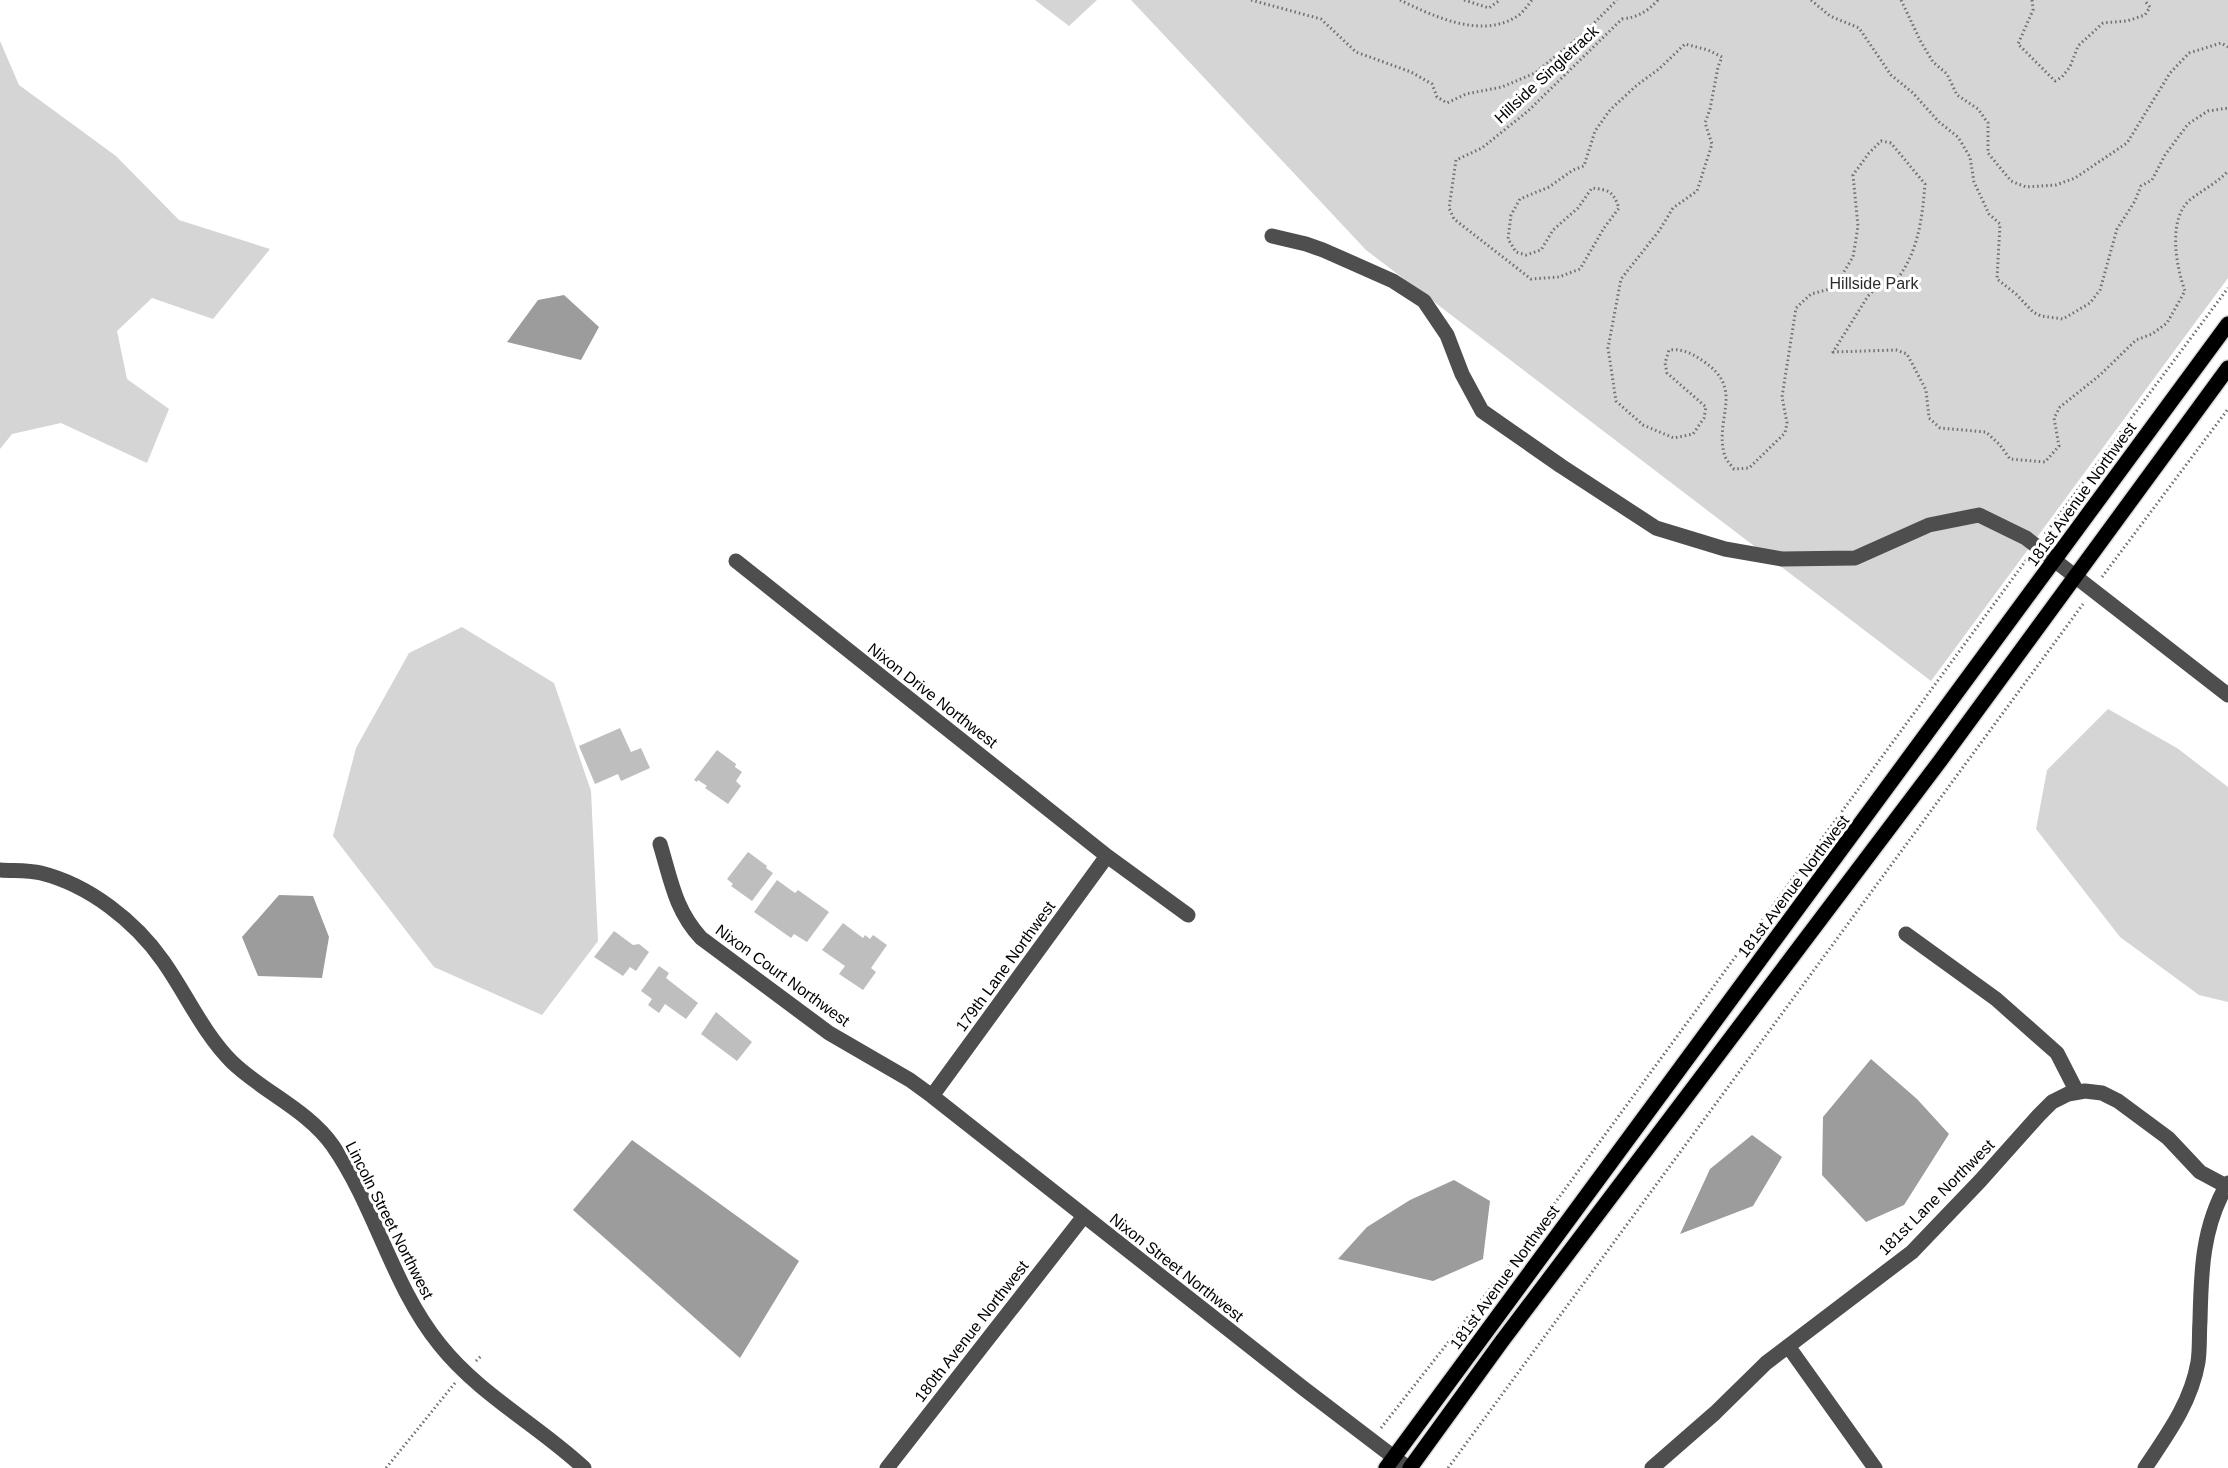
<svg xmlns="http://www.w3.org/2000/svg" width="2228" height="1468" viewBox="0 0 2228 1468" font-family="Arial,sans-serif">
<rect width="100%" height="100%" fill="#fff"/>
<path fill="#d5d5d5" d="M1035,0H1097L1069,26Z
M1131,0H2228V278L1931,681L1366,250Z
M0,41L19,85L116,156L179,220L270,249L213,319L152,298L117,331L127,379L169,409L147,463L61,423L12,434L0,449Z
M462,627L554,683L591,791L598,941L542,1015L434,967L333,836L356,748L409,653Z
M2108,709L2177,748L2228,787V1002L2199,995L2120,937L2036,829L2047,770Z"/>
<path fill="#9c9c9c" d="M564,295L599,327L581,360L507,342L538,300Z
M279,895L313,896L329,937L322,978L258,976L242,937Z
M1871,1059L1917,1099L1949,1134L1904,1205L1866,1222L1822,1175L1823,1117Z
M1752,1135L1782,1157L1753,1206L1680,1234L1710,1169Z
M632,1140L799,1261L740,1358L573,1210Z
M1454,1180L1490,1201L1483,1259L1433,1281L1338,1259L1367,1227L1410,1200Z"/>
<path fill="#bebebe" d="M620,728L631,752L641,748L650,768L621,781L618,774L595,784L579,746Z
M717,750L736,764L735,767L742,772L736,781L741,786L728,804L705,788L707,786L698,780L697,782L694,780Z
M748,852L767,866L766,868L773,873L752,901L731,886L733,884L727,879Z
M777,880L795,893L798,890L829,912L807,942L794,934L791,938L754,912Z
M843,923L863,938L865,935L870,939L873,935L887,945L871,968L876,972L863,990L839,974L845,966L822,950Z
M614,931L633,945L639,944L649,952L636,971L630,967L623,976L594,957Z
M659,966L669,973L666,978L698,1003L686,1019L665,1004L659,1013L648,1005L652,999L641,991Z
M716,1012L752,1042L737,1061L701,1034Z"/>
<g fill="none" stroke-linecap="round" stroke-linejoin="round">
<g stroke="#dbdbdb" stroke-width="18">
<path id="major" d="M1386,1468L2228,324
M1410,1468L1502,1341L1940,761L2228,368"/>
</g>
<path stroke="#707070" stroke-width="3" stroke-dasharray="1.5 3" stroke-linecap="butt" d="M1251,0L1321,19L1356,52L1411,72L1432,84L1437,97L1447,103L1466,94L1502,87L1535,73L1583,34L1617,0
M1400,0C1433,16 1480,39 1516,17C1522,14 1528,5 1532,0
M1464,0L1489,8L1500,0
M1658,0C1647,12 1638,17 1622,19L1528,111L1482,148L1456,160L1449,208L1454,219L1531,279L1559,277L1580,269L1604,228L1619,208C1613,191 1609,190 1592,188L1578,208L1553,230L1541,250L1526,255L1516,252L1508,239L1511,215L1520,199L1549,187L1573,170L1584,166L1595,131L1610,110L1637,85L1659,69L1685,44L1708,50L1722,57L1718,67L1710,109L1705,123L1712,144L1697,191L1673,208L1659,231L1621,279L1608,348L1616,401L1643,425L1674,438L1693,434L1704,418L1706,407L1667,373L1665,363L1669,350C1682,348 1693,354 1703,361C1745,389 1715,416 1724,453C1725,459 1730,464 1734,469L1749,468L1785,433L1787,423L1782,397L1796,308L1811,294L1834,288L1853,257L1855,245L1858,226L1853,175L1869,153L1881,141L1891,143L1925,184C1922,221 1918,253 1895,282L1879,285L1868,296L1833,352L1896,350L1907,354L1926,390L1929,418L1940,428L1986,432L2000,445L2010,459L2045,462L2059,446L2054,418L2060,407L2100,375L2136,340L2152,334L2167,323L2185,291C2176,266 2167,218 2191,199C2204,189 2217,183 2228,171
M1811,0L1830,16L1859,28L1891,75L1913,93L1939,122L1958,137L1970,157L1974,182L1989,214L2000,224L1997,279L2016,294L2033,312L2041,316L2063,319L2090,303L2100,290L2117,229L2135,201L2141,186L2152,180L2165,155L2188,124L2208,111L2228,108
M1901,0L1921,42L1933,62L1947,74L1957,95L1978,109L1988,123V153L2011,181L2026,187L2056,185L2075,178L2127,143L2170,73L2189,53L2221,43L2228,47
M2032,0L2033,10L2018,44L2055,81L2062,77L2070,67L2078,46L2103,23L2127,21L2145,15L2150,7L2144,0
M2045,534L2228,288
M2102,577L2228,409
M476,1361L481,1356
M1381,1428L1519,1252L2027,559
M386,1468L455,1383
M1448,1468L2083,604"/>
<path stroke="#4e4e4e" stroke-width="15" d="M1272,236L1306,244L1323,250L1393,281L1424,301L1447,335L1462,374L1482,411L1561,466L1656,528L1725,549L1782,559L1855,558L1929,525L1979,515L2026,538L2228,695
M736,561L1107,856L1188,915
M660,844C671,880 675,910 701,938L829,1033L910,1080L932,1096L1303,1388L1408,1468
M0,870C13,871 28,870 41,873C89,885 135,921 163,961C187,995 203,1033 232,1062C263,1092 308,1110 333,1146C376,1208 392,1286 440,1345C480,1395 538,1425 584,1468
M1906,934L1996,999L2057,1053L2077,1092
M932,1096L1107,856
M1788,1346L1875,1468
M887,1468L1084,1216
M1652,1468L1715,1413L1766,1363L1912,1252L1980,1181L2039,1115L2052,1102L2068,1094L2085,1091L2102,1093L2118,1101L2168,1138L2200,1172L2226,1186
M2145,1468C2167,1435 2191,1403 2198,1362C2200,1349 2199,1335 2200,1321C2201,1273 2202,1226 2228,1183"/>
<use href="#major" stroke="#000" stroke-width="15"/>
</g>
<g text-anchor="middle" stroke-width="6" stroke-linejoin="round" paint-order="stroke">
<g font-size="16" fill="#000" stroke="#fff">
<text transform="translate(1546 74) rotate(-43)" y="6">Hillside Singletrack</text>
<text transform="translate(2081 494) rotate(-54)" y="6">181st Avenue Northwest</text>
<text transform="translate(933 695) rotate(38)" y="6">Nixon Drive Northwest</text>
<text transform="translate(1793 886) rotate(-53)" y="6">181st Avenue Northwest</text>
<text transform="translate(1005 966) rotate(-54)" y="6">179th Lane Northwest</text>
<text transform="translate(783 975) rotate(36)" y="6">Nixon Court Northwest</text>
<text transform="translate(1936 1197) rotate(-45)" y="6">181st Lane Northwest</text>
<text transform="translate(390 1220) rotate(63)" y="6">Lincoln Street Northwest</text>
<text transform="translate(1177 1267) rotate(38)" y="6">Nixon Street Northwest</text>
<text transform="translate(1504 1277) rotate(-54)" y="6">181st Avenue Northwest</text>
<text transform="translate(971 1331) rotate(-52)" y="6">180th Avenue Northwest</text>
</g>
<g font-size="16" fill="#2c2c2c" stroke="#fff">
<text x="1874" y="289">Hillside Park</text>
</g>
</g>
</svg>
